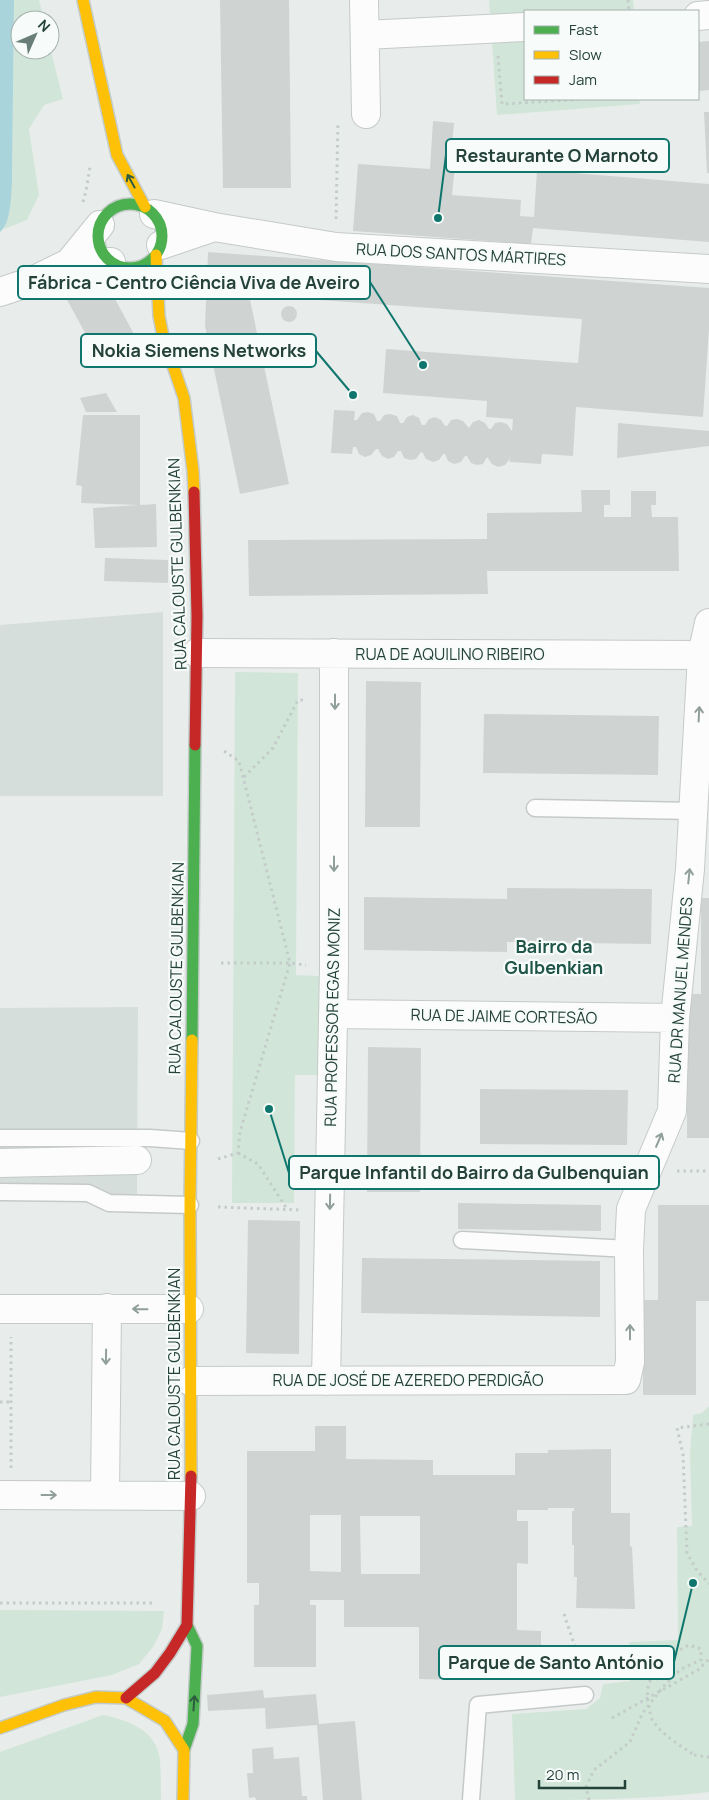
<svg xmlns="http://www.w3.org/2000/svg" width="709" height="1800" viewBox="0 0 709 1800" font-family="Manrope,sans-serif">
<rect width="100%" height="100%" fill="#e8edeb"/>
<path fill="#d6dedb" d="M163,612V796H0V625Z
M138,1007L137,1194L0,1197V1008Z"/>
<path fill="#d1e6d8" d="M14,0H39L44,20H20V50H50V47L63,99L44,105L29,129L39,195L27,220L4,229L9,212L12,182Z
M489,0H633L634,11H525V99H639L640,104L497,115Z
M235,672L298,673L296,975L319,976V1075H295L294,1203H232Z
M709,1406V1792C644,1800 580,1800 515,1800L512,1714L586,1709L600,1698L603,1684L630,1681L629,1642L678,1640L677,1527L692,1526L690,1454L693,1415L702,1413Z
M0,1610L164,1611L162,1629L153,1647L139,1664L112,1675L0,1697Z
M103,1715C128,1720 157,1730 160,1760C161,1773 161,1787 161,1800H0V1752Z"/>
<path fill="#a9d4db" d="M0,0H14L12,182C11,195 11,224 0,232Z"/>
<path fill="#cfd4d2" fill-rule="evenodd" d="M220,0H289L291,188H223Z
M709,41V90L698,91V42Z
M704,112H709V173H707Z
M433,121L454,123L452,145L462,146L461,166L455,165L452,195L521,200L520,216L534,217L537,170L709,184V242L533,228L531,244L353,231L358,164L430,169Z
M208,252L709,288V329L703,417L576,407L573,456L542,454L541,464L510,462L509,456V460L505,465L498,467L492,464L487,457L483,464L477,465L471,463L467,456H465L461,462L454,464L448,461L445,454H443L439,460L433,462L426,459L423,453L421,452L416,459L410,460L404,458L401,451H398L394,457L388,459L382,456L378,449H376L371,455L365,457L359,454L356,447H353L352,454L331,453L334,410L355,411L354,420H357L362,413L368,412L374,414L377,421H380L384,415L390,414L397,416L400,423H403L407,417L413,415L419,418L422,425H425L429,419L435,417L441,420L445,426H447L451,420L457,419L463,421L469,428L473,422L479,420L485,423L489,429H491L495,423L501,422L507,424L512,431L513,419L486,417L487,401L383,393L386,349L578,363L582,319L249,295L289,484L240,494L205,326Z
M107,284L135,336L115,347L119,353L101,362L66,298Z
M281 314a8 8 0 1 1 16 0a8 8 0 1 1-16 0Z
M106,393L117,412H86L80,398Z
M83,415H140V505L156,504L157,547L95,548L93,508L138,505L81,503L82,486L76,485Z
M618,423L709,431V446L617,458Z
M581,490H610V505H604V517H631V491H656V505H651L652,517H678L679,571H487L488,594L249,596L248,540L487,539V513L582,512Z
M105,558L168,560V583L104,581Z
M366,681L421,682L420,827H365Z
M484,714L659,716L658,775L483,773Z
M507,888L652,889L651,944L507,942V952L364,950V897L507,899Z
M701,898H709V1138H687V994H701Z
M368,1047L421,1048L420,1192H367Z
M480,1089L628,1090L627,1145L480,1144Z
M458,1203L601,1205V1231L458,1229Z
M658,1205H709V1301H696V1395H643V1300H658Z
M248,1220L300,1221L299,1354L246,1353Z
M362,1258L600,1261V1317L361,1313Z
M315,1426H346V1459L433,1460V1475H515V1453H548V1450L611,1449V1513H630V1546L632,1547L635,1609L576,1608L577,1577H574V1545H572V1511H574V1508H548V1510H517V1521H528V1564L517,1563V1630L541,1631V1668H514V1672L486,1671L487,1677H457V1680L419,1679V1627H344V1600H310V1605H316V1667H254V1605H259V1583H247V1451H315ZM310,1515H341V1572L310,1571ZM360,1516H420V1574H361Z
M263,1690L264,1698L316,1694L319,1724L355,1721L362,1800H323L317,1725L266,1729L265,1708L208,1711L207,1695Z
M273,1747L274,1759L299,1757L302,1796H307V1800H256L255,1797L249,1798L247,1773H253L252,1749Z"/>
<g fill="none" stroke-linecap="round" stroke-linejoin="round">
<g stroke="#c5cac8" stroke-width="19">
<path id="lane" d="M535,808L694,811
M0,1138H150L191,1141
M0,1192L88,1193L109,1203L190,1205
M462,1240L629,1249
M471,1800L478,1705L585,1695"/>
</g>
<g stroke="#c5cac8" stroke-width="30">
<path id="street" d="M364,0L366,114
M698,16L709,15
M365,35L525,27
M154,214L214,227L336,247L709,269
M161,245L214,227
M69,263L100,225
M0,292L30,282L69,263L111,262
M197,653L702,655
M333,1014L675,1018
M0,1163L137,1160
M0,1309H189
M190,1381L626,1380L630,1362L629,1249L631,1209L672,1111L675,1018L690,869L702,655L709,623
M326,1381L334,968V653
M0,1495L191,1496
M105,1495L107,1308"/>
</g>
<g stroke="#c3cbc8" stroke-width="14">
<path id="fast" d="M98 236a32 32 0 1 1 64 0a32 32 0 1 1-64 0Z
M192,1040L195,745
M184,1750L193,1724L197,1646L187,1625"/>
</g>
<g stroke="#c3cbc8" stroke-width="14">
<path id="slow" d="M83,0L117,155L145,207
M156,255L159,316L163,336L184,398L193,471L194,492
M191,1476L190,1205L192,1040
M0,1728L64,1705L96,1697L126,1698L165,1721L184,1750L183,1800"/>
</g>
<g stroke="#c3cbc8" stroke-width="14">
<path id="jam" d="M194,492L197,616L195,745
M126,1698L155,1673L170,1653L187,1625L191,1476"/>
</g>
<path stroke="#c3ccca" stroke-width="3" stroke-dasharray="2.5 4" stroke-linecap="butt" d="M628,0L629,11
M498,56L502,104L585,99
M83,202L86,191L90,167
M336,219L338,122
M244,777L273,748L298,700H306
M221,963H290L306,965
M238,1153L258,1164L287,1209
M218,1159L238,1153L240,1132L290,963L239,761L224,751
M677,1171H709
M218,1207L301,1210
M0,1402H11
M709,1424L677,1428L683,1454L687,1553L696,1569L709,1584
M11,1468V1337
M0,1603H153
M564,1614L581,1665L582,1673
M612,1718L698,1670L709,1659
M694,1755L709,1757"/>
<use href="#lane" stroke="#fcfcfc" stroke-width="16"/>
<use href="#street" stroke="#fcfcfc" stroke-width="28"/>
<use href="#fast" stroke="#4caf50" stroke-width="11"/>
<use href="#slow" stroke="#ffc107" stroke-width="11"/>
<use href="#jam" stroke="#c62828" stroke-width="11"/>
<path stroke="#c3ccca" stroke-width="3" stroke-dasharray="2.5 4" stroke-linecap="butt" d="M589,1800L586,1787L594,1770L630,1742L642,1714L663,1687L681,1669L701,1660V1649L689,1645C665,1657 641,1676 649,1706C650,1711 650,1717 653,1721C663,1736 680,1745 694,1755"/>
</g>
<defs><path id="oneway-shaft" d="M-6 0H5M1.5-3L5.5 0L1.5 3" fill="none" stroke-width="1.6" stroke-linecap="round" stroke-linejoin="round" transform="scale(1.25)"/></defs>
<g stroke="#2e5d40">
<use href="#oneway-shaft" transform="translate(131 181) rotate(-119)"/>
<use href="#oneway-shaft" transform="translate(194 1703) rotate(-86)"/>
</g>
<g stroke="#909f9b">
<use href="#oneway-shaft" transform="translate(335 702) rotate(90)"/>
<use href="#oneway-shaft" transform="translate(699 714) rotate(-87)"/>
<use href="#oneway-shaft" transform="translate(334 864) rotate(90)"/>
<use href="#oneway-shaft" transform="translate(689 876) rotate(-84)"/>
<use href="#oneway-shaft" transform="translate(659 1140) rotate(-67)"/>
<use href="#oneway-shaft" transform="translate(330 1202) rotate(91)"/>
<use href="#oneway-shaft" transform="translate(140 1309) rotate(-179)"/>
<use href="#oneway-shaft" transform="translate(630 1332) rotate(-90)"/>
<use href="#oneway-shaft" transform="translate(106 1357) rotate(91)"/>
<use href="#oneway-shaft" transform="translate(49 1495)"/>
</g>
<g text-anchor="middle" stroke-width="4.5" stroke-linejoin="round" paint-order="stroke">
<g font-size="16" fill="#24423a" stroke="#f7fbf9">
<text transform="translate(461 254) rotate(3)" y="6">RUA DOS SANTOS MÁRTIRES</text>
<text transform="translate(177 564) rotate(-92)" y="6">RUA CALOUSTE GULBENKIAN</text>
<text x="450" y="660">RUA DE AQUILINO RIBEIRO</text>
<text transform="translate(176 968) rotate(-89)" y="6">RUA CALOUSTE GULBENKIAN</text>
<text transform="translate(680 990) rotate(-86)" y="6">RUA DR MANUEL MENDES</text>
<text transform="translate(504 1016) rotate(1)" y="6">RUA DE JAIME CORTESÃO</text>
<text transform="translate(332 1017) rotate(-89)" y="6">RUA PROFESSOR EGAS MONIZ</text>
<text transform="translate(174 1374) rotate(-90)" y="6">RUA CALOUSTE GULBENKIAN</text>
<text x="408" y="1386">RUA DE JOSÉ DE AZEREDO PERDIGÃO</text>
</g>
<g font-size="18" font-weight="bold" fill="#1f5548" stroke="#f7fbf9">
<text x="554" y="953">Bairro da<tspan x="554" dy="21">Gulbenkian</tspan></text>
</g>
</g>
<path fill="none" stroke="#0f766e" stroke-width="2" d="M438 218L446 155M423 365L370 282M353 395L316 351M269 1109L289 1173M693 1583L674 1662"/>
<g fill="#0f766e" stroke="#f7fbf9" stroke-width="2">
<circle cx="438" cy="218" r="5"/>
<circle cx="423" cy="365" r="5"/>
<circle cx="353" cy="395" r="5"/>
<circle cx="269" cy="1109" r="5"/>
<circle cx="693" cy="1583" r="5"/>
</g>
<g fill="#f7fbf9" stroke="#0f766e" stroke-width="2">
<rect x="446" y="139" width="223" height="33" rx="5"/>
<rect x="18" y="266" width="352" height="33" rx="5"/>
<rect x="81" y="334" width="235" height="33" rx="5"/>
<rect x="289" y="1156" width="370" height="33" rx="5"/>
<rect x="439" y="1646" width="235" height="33" rx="5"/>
</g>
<g font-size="18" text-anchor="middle" font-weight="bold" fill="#24423a">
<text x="557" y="162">Restaurante O Marnoto</text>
<text x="194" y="289">Fábrica - Centro Ciência Viva de Aveiro</text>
<text x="199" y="357">Nokia Siemens Networks</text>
<text x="474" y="1179">Parque Infantil do Bairro da Gulbenquian</text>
<text x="556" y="1669">Parque de Santo António</text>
</g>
<rect x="524" y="10" width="175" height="90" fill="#f7fbf9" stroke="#a3b1ad"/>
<rect x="534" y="26" width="25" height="8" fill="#4caf50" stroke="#a3b1ad"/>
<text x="569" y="35" font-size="15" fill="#24423a">Fast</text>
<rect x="534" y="51" width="25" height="8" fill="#ffc107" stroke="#a3b1ad"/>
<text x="569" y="60" font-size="15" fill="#24423a">Slow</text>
<rect x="534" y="76" width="25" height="8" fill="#c62828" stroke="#a3b1ad"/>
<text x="569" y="85" font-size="15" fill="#24423a">Jam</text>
<g transform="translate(35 35) rotate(45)"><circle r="24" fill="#f7fbf9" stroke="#a3b1ad"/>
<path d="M0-4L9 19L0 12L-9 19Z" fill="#697e78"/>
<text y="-8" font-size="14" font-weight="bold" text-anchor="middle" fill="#24423a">N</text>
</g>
<path d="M539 1780v8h86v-8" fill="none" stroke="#24423a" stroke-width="2.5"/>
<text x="546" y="1780" font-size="15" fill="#24423a" stroke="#f7fbf9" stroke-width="4" paint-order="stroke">20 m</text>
</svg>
